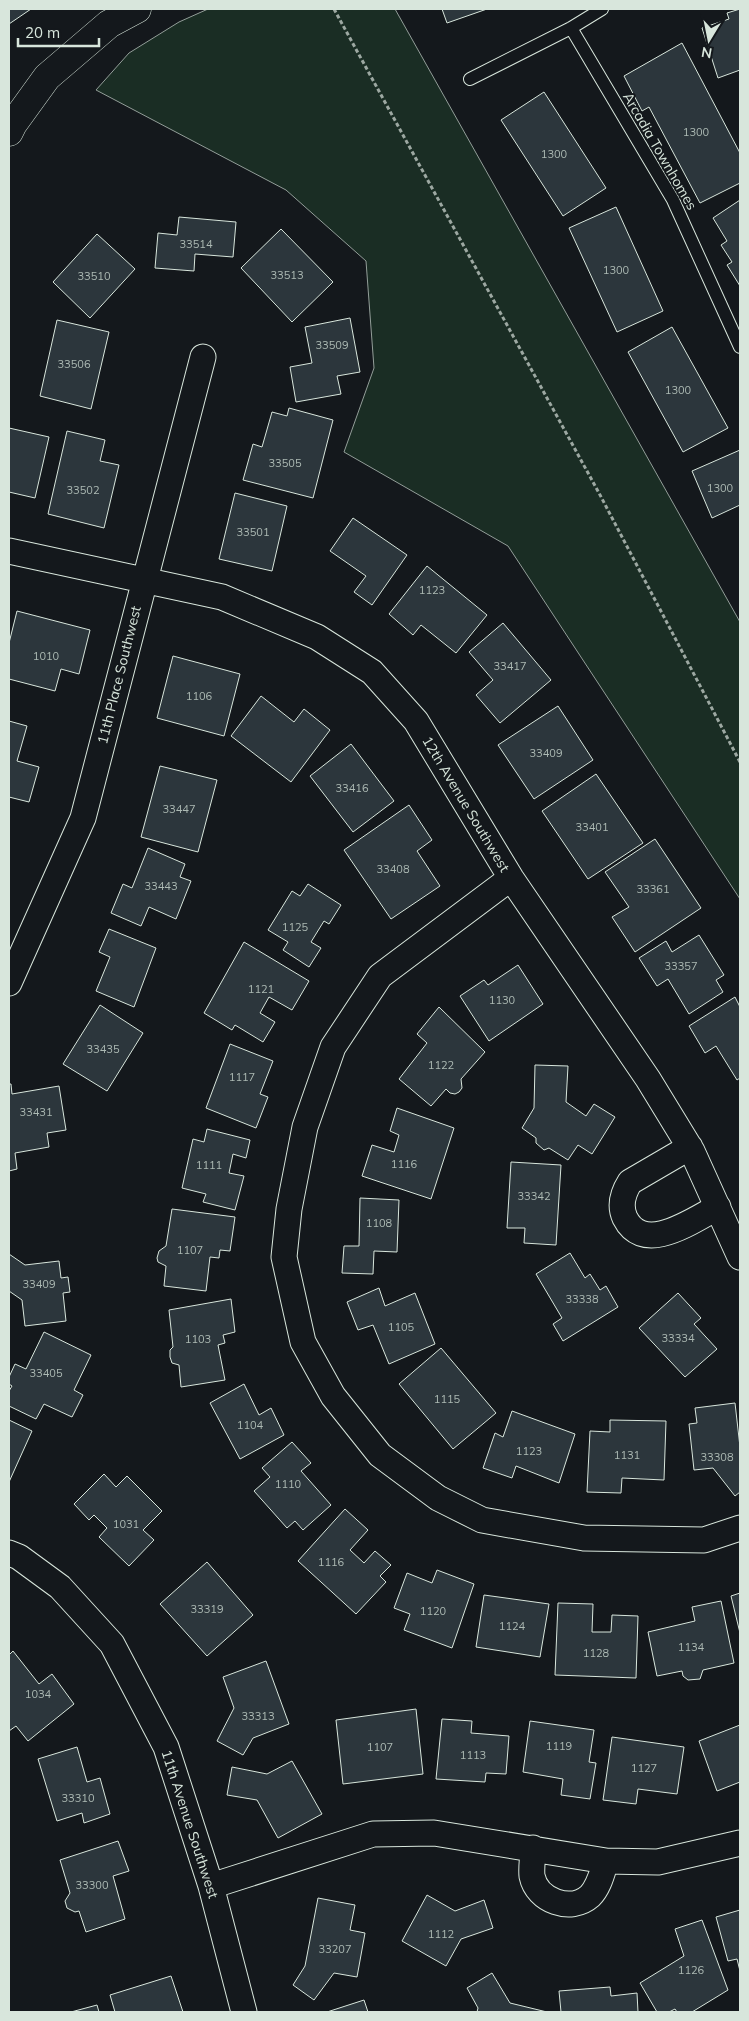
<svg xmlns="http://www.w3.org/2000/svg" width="749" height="2021" viewBox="0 0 749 2021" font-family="Mulish,sans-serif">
<rect width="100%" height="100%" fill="#14181c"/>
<path fill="#1a2d24" stroke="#939e99" d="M208,9H395L740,622V899L508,546L344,452L374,368L366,261L286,190L96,90L129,53L179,22Z"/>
<path fill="#2c363c" stroke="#d8e6dc" d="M9,9H31L9,24Z
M442,9H487L447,23Z
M740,9V70L718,78L702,28L729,19L727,13Z
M682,43L740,153V183L700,203L649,107L642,111L624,76Z
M544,92L606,188L563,216L501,120Z
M740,200V286L727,265L732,262L721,245L727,241L713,218Z
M616,207L663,311L617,332L569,228Z
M179,217L236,222L233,257L195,254L194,271L155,268L158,233L177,235Z
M281,229L333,282L292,322L241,268Z
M97,234L135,269L90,318L53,282Z
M350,318L360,372L337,376L341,394L296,402L290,367L312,363L305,327Z
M57,320L109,332L91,409L40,396Z
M672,327L728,428L683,452L628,352Z
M289,408L333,420L313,498L243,480L253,444L262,447L272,412L287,416Z
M9,428L49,437L35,498L9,492Z
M67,431L105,440L100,461L119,465L104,528L48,514Z
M740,450V505L712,518L692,471Z
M235,493L287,506L272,571L219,559Z
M353,518L407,555L372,605L354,592L366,576L330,551Z
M427,566L487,615L456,653L421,625L413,635L389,614Z
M17,611L90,630L79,674L61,669L55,691L9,679V643Z
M503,623L551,680L500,723L476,695L493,680L469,652Z
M173,656L240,674L224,736L157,718Z
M261,696L294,722L304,709L330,730L291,782L231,736Z
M558,706L593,760L534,799L498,745Z
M9,721L27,726L17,761L39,767L29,802L9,797Z
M351,744L394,801L353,832L310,776Z
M160,766L217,780L198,852L141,837Z
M596,774L643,843L588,879L542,811Z
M409,805L432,840L417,851L440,886L391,919L344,850Z
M655,839L701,908L635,952L612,917L629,907L605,872Z
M148,848L185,864L180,877L191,881L176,919L149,907L141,926L111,913L123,884L132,888Z
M308,884L341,905L329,924L324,921L311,942L321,948L309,967L283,950L288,942L268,930L292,891L300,896Z
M109,929L156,948L134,1007L96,991L110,957L99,952Z
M699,935L724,975L716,980L723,992L689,1014L668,979L657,986L639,958L666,941L672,952Z
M244,942L309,981L292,1010L269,997L260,1013L275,1022L263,1042L235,1025L232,1030L204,1013Z
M518,965L543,1004L489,1041L460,996L484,980L488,985Z
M735,997L740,1007V1078L737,1080L716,1046L705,1053L689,1026Z
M100,1005L143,1033L107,1091L63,1064Z
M439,1007L485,1052L461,1079L462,1088L459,1092L455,1094L450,1093L446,1089L431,1106L399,1079L427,1043L417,1034Z
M230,1044L273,1061L260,1094L268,1097L256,1128L206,1108Z
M535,1065L568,1066L566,1102L586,1116L594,1104L615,1117L592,1154L578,1145L568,1160L549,1148L544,1150L536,1143V1138L522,1128L534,1108Z
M9,1084H11L12,1094L59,1086L66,1130L47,1133L49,1147L15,1153L17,1169L9,1171Z
M397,1108L454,1128L431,1199L362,1176L372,1145L394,1152L399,1135L390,1131Z
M207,1129L250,1140L246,1158L233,1154L229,1173L244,1176L235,1210L203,1202L206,1194L182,1188L193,1139L204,1142Z
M511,1162L561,1165L556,1245L524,1243L525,1228H507Z
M360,1198L399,1200L397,1252L374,1251L373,1274L342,1273L344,1246H359Z
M172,1209L235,1217L230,1251L220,1250L219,1258L210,1257L206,1291L164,1286L166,1266L158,1262L157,1258L159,1251L166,1246Z
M570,1253L585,1278L590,1274L600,1290L606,1286L618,1307L563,1341L553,1324L562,1318L536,1274Z
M9,1254L25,1265L59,1261L61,1278L68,1277L70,1292L63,1293L66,1321L25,1326L22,1300L9,1291Z
M379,1288L385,1306L415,1293L435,1344L389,1364L373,1325L358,1330L347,1302Z
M678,1293L701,1318L694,1324L717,1349L685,1377L639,1328Z
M231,1299L235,1332L223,1335L225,1343L218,1345L225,1380L181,1387L179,1365L172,1363L170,1357V1350L173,1347L169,1310Z
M44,1332L91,1355L74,1390L83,1395L72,1417L44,1404L36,1419L9,1406V1391L12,1386L9,1384V1377L15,1364L26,1369Z
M441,1348L496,1413L453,1449L399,1384Z
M244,1384L259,1415L271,1408L284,1435L240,1459L210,1403Z
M735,1403L740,1447V1492L735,1496L713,1468L694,1470L689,1424L697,1423L695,1408Z
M512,1411L575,1434L559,1483L516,1466L512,1478L483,1468L495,1433L503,1437Z
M9,1420L32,1431L9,1482Z
M610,1420L666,1421L664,1480L622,1478L621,1493L587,1492L590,1431L610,1432Z
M292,1442L311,1463L301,1471L331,1505L303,1530L295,1521L287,1528L254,1491L270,1477L262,1468Z
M104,1474L116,1487L127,1476L162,1511L143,1530L154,1540L129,1566L99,1537L107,1528L94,1515L89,1520L74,1504Z
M345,1509L368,1530L350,1550L364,1563L375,1551L391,1565L380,1576L386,1582L356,1614L298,1561Z
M207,1562L253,1615L207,1656L160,1604Z
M437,1570L474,1584L452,1648L404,1630L410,1614L394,1608L407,1573L432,1583Z
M740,1593V1633L731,1596Z
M484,1595L549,1604L540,1657L476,1647Z
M721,1601L734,1663L703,1670L700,1679L688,1680L683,1676L682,1671L657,1676L648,1632L695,1621L692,1607Z
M558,1603L593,1604L592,1632H611L612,1615L638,1616L636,1678L555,1675Z
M13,1651L39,1684L52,1674L74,1704L28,1741L16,1726L9,1731V1655Z
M266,1661L289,1724L253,1738L243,1755L217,1741L234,1708L223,1677Z
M416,1709L423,1774L343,1784L336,1720Z
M442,1719L472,1721L471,1733L509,1736L506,1774L486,1773L485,1782L436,1779Z
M530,1721L594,1730L589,1762L596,1763L590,1799L561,1795L563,1779L523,1772Z
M740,1725V1782L717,1791L699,1741Z
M612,1737L684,1747L677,1794L638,1789L636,1804L603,1800Z
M77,1747L87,1782L100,1778L110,1814L84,1823L82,1813L57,1821L38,1759Z
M292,1761L322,1814L278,1838L257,1800L227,1795L232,1767L267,1774Z
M118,1841L129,1871L113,1876L125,1919L86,1932L79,1911L75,1912L67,1908L65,1901L70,1893L60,1860Z
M427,1895L455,1911L484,1900L493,1928L461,1939L446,1966L402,1941Z
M318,1898L355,1905L350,1930L365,1933L357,1977L334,1973L314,2000L293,1985L305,1966Z
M740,1910V1971L737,1959L728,1961L716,1917Z
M702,1920L728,1990L692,2012H677L675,2009L669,2012H657L640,1983L684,1956L675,1929Z
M492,1973L510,2003L547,2012H477L478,2008L467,1988Z
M171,1976L183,2012H115L110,1995Z
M610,1987L611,1996L637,1993L638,2012H561L559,1991Z
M364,2000L368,2012H327Z
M97,2005L99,2012H71Z"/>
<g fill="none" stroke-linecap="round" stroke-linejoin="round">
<g stroke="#d8e6dc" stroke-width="14">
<path id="service" d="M571,28L673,200L740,347
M470,79L571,28L602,9"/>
</g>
<g stroke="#d8e6dc" stroke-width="27">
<path id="minor" d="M9,551L222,597L317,637L372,672L416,721L511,878L648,1079L692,1151L740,1257
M511,878L380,976L333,1047L305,1127L289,1209L284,1257L303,1342L333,1396L380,1455L438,1498L482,1520L584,1538L704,1540L740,1528
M9,983L83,818L203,357
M690,1147L630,1182C623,1193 619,1205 625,1218C644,1256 693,1220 718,1207
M9,1553L19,1557L60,1587L112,1644L166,1747L211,1886L244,2012
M533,1848C533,1857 531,1867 532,1876C537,1901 571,1913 590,1896C599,1887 602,1873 606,1861
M211,1886L373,1834L434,1833L606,1861L658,1862L740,1843"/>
</g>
<g stroke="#d8e6dc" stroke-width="29">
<path id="tertiary" d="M9,132L13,124L47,77L109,24L137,9"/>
</g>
<path stroke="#9da8a2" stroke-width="3" stroke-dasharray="4 2.5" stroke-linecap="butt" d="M334,9L599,493L740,762"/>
<use href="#service" stroke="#14181c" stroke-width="12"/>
<use href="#minor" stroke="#14181c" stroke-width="25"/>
<use href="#tertiary" stroke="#14181c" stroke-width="28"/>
</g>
<g text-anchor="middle" stroke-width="4" stroke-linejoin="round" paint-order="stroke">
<g font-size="11" fill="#adbab4">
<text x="696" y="136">1300</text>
<text x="554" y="158">1300</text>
<text x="196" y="248">33514</text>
<text x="616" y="274">1300</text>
<text x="287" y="279">33513</text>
<text x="94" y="280">33510</text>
<text x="332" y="349">33509</text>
<text x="74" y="368">33506</text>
<text x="678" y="394">1300</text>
<text x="285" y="467">33505</text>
<text x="720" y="492">1300</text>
<text x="83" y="494">33502</text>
<text x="253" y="536">33501</text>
<text x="432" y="594">1123</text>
<text x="46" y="660">1010</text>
<text x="510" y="670">33417</text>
<text x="199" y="700">1106</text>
<text x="546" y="757">33409</text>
<text x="352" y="792">33416</text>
<text x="179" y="813">33447</text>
<text x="592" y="831">33401</text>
<text x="393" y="873">33408</text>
<text x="161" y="890">33443</text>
<text x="653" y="893">33361</text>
<text x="295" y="931">1125</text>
<text x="681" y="970">33357</text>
<text x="261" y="993">1121</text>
<text x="502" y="1004">1130</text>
<text x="103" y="1053">33435</text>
<text x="441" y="1069">1122</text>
<text x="242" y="1081">1117</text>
<text x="36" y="1116">33431</text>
<text x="404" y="1168">1116</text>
<text x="209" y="1169">1111</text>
<text x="534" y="1200">33342</text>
<text x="379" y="1227">1108</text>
<text x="190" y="1254">1107</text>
<text x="39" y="1288">33409</text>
<text x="582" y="1303">33338</text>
<text x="401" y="1331">1105</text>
<text x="678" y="1342">33334</text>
<text x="198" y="1343">1103</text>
<text x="46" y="1377">33405</text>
<text x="447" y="1403">1115</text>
<text x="250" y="1429">1104</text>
<text x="529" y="1455">1123</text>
<text x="627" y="1459">1131</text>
<text x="717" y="1461">33308</text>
<text x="288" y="1488">1110</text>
<text x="126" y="1528">1031</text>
<text x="331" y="1566">1116</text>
<text x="207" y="1613">33319</text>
<text x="433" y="1615">1120</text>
<text x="512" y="1630">1124</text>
<text x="691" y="1651">1134</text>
<text x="596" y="1657">1128</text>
<text x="38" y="1698">1034</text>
<text x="258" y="1720">33313</text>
<text x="559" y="1750">1119</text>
<text x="380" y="1751">1107</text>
<text x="473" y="1759">1113</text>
<text x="644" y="1772">1127</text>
<text x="78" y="1802">33310</text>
<text x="92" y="1889">33300</text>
<text x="441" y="1938">1112</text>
<text x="335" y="1953">33207</text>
<text x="691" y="1974">1126</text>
</g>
<g font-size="14" fill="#d8e6dc" stroke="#14181c">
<text transform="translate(660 151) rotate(60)" y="5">Arcadia Townhomes</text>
<text transform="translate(119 675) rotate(-76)" y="5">11th Place Southwest</text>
<text transform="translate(466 804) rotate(59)" y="5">12th Avenue Southwest</text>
<text transform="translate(190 1824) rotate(72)" y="5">11th Avenue Southwest</text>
</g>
</g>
<rect width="749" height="2021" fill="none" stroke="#d8e6dc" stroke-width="20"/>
<g transform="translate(709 40) rotate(190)" stroke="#14181c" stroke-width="4" paint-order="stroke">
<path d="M0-4L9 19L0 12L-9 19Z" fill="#d8e6dc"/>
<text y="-8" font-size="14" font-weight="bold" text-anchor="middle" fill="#d8e6dc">N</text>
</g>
<path d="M18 38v8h81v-8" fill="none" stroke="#d8e6dc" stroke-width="2.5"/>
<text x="25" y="38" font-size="15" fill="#d8e6dc" stroke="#14181c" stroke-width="4" paint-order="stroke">20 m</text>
</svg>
